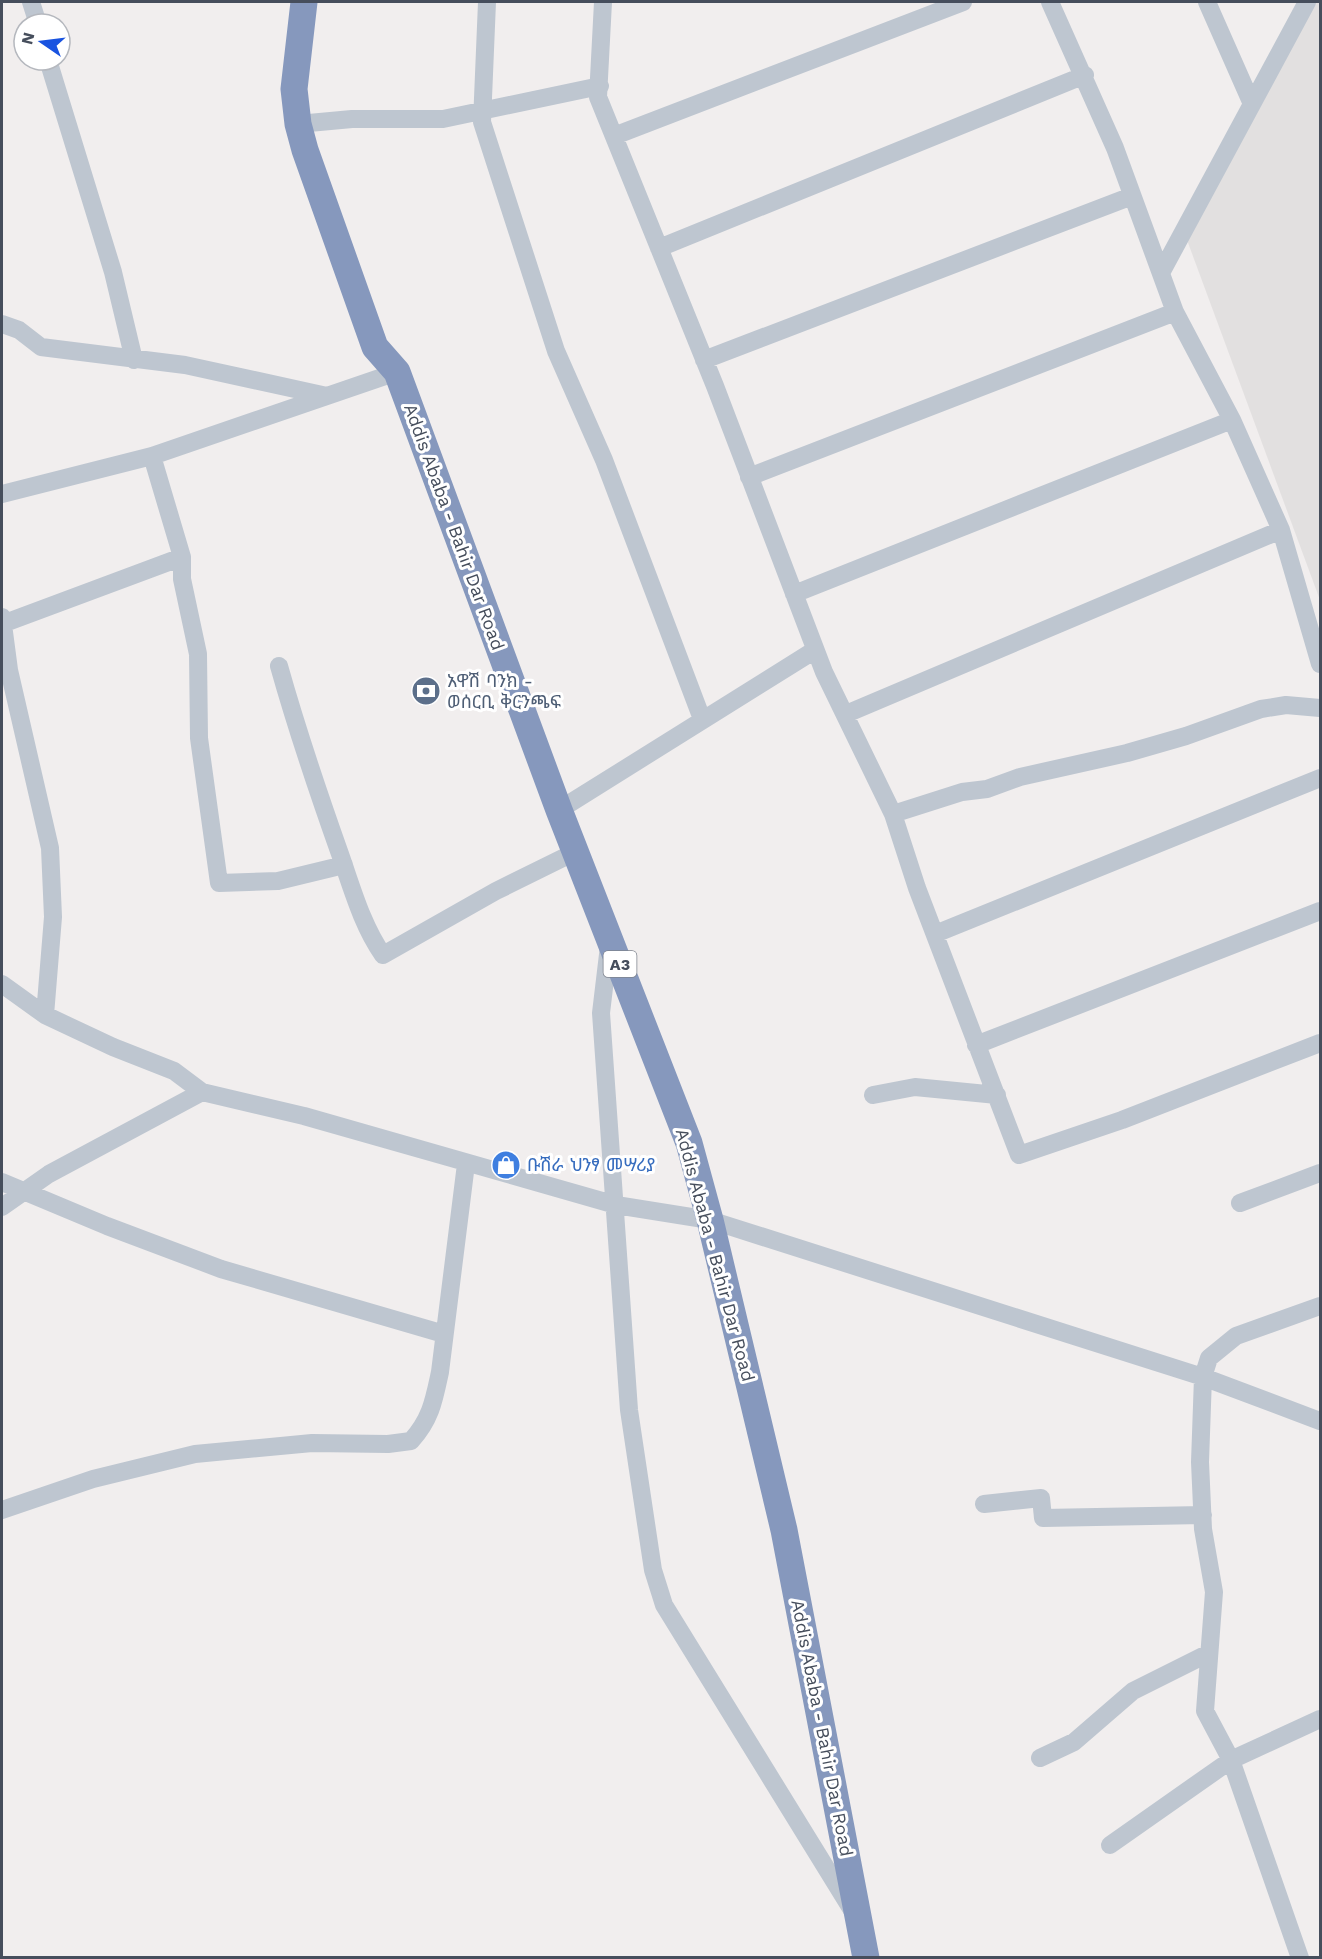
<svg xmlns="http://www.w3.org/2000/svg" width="1322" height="1959" viewBox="0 0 1322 1959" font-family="'Work Sans','Noto Sans Ethiopic',sans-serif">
<rect width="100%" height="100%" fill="#f1eeee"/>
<path fill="#e2e0e0" d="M1313,2H1320V600L1187,240Z"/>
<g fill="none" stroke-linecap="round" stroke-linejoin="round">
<path stroke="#bec6d0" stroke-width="18" d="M31,2L38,24
M487,2L482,122L556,351L604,460L702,719
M603,2L598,97L715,386L824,672L893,814L917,888L1019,1155L1122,1120L1320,1043
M1050,2L1115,148L1175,312L1232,420L1281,530L1320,664
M1207,2L1252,104
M48,60L113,272L134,360
M298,124L352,119H443L600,86
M614,136L963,2
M659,248L1085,75
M1161,273L1307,2
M2,324L19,330L41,347L185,365L327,396
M704,360L1132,196
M749,477L1175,312
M2,494L152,456L397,372
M182,557V579L198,654L199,738L219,883L278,881L344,865
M794,594L1232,420
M2,617L9,670L50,848L53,917L45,1015
M2,624L182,557L152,456
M279,666C297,730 318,792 340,854C352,888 362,925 383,955L496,891L575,852
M846,714L1281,530
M559,810L815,650
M893,814L962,792L987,789L1020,777L1127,753L1186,736L1261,709L1286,705L1320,708
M935,934L1320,778
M609,946L601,1013L629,1410L653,1570L664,1605L852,1910
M2,984L45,1015L113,1047L174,1071L202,1092L304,1116L616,1205L710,1220L1203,1377L1320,1421
M976,1045L1320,911
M873,1095L915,1087L997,1095
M2,1182L107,1226L221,1269L444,1334
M1240,1203L1320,1173
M2,1207L49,1174L202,1092
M984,1504L1041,1498L1043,1518L1203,1515
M2,1510L93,1479L195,1454L312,1443L388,1444L411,1441C431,1419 434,1400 440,1372L466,1164
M1040,1758L1074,1742L1133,1691L1209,1653
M1110,1845L1231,1760L1320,1719
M1300,1958L1231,1760L1205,1711L1214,1592L1203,1529L1200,1462L1203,1377L1209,1358L1236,1336L1320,1306"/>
<path stroke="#8698bd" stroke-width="27" d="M304,2L294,89L298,124L305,150L375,347L397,372L559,810L689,1143L710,1220L784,1530L866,1958"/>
</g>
<defs>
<g id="bank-disc" transform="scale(1.5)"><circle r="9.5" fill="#5c6f8a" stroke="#fff"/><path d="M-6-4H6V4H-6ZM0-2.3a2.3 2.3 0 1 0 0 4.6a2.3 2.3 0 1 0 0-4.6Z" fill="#fff"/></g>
<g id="shop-disc" transform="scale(1.5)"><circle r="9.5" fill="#3f7fe0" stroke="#fff"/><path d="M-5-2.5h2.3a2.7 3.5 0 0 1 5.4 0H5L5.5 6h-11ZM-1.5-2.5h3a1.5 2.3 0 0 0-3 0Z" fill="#fff"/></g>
</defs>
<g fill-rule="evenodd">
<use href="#bank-disc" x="426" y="691"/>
<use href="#shop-disc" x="506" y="1165"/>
</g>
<g text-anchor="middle" stroke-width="6" stroke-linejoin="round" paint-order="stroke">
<rect fill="#fff" stroke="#7e838d" stroke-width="1.5" x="603.5" y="951" width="33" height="26" rx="4.5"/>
<g font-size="16" font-weight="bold" fill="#464e5c">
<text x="620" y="970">A3</text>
</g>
<g font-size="18" fill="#464e5c" stroke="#fff">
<text transform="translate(454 527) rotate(70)" y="6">Addis Ababa - Bahir Dar Road</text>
<text transform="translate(715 1255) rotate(75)" y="6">Addis Ababa - Bahir Dar Road</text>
<text transform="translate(822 1728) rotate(79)" y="6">Addis Ababa - Bahir Dar Road</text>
</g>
<g font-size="18" fill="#4e5e75" stroke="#fff" text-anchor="start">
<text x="447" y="687">አዋሽ ባንክ -<tspan x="447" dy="21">ወሰርቢ ቅርንጫፍ</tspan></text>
</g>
<g font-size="18" fill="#366cbe" stroke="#fff" text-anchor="start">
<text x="527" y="1171">ቡሽራ ህንፃ መሣሪያ</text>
</g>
</g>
<rect width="1322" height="1959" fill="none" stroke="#464e5c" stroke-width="6"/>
<g transform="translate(42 42) rotate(284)"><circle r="28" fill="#ffffff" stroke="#b5b8be" stroke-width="1.5"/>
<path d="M0-4.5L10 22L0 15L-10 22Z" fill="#1953e0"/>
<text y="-9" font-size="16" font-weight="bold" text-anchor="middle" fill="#464e5c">N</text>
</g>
</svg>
